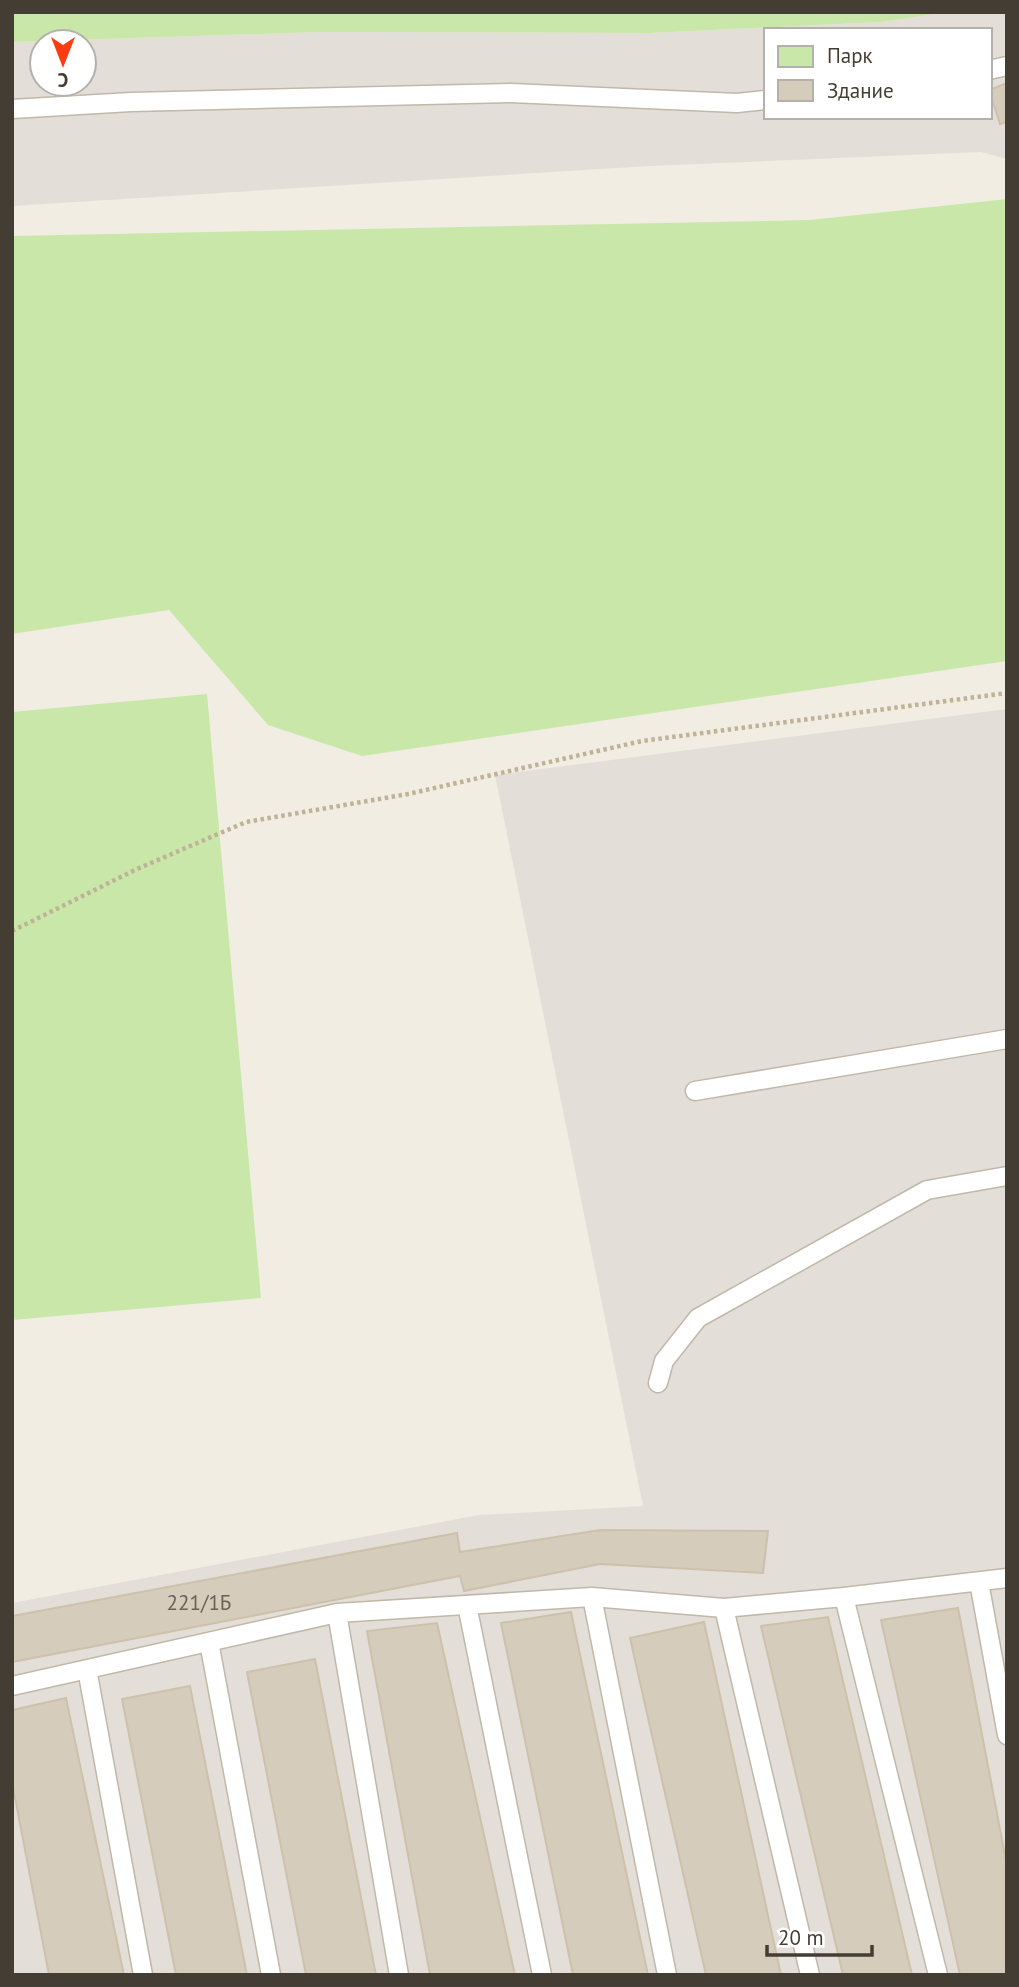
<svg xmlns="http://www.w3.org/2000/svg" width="1019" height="1987" viewBox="0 0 1019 1987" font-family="'PT Sans',sans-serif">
<rect width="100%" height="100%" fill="#f1ede3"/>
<path fill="#e3dfd8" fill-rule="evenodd" d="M950,12H1007V159L981,152L649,166L12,206V42L321,32L650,33L881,22ZM765,30H989V117H765ZM42,42H84V84H42Z
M1007,709V1975H12V1603L479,1515L643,1506L495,775Z"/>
<path fill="#cae7aa" d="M12,12H950L881,22L650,33L321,32L12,42Z
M1007,199V661L362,756L268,725L169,610L12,634V236L810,220Z
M207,694L261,1298L12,1320V712Z"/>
<path fill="#d6ccbb" stroke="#cec1ab" stroke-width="2" d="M1007,83V122L1000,124L989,90Z
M600,1530L768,1531L763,1573L600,1564L464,1591L460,1576L12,1662V1616L457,1533L460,1552Z
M958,1608L1007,1866V1975H960L881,1620Z
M571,1612L648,1975H573L501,1623Z
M828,1617L912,1975H843L761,1626Z
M704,1622L781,1975H706L630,1638Z
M437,1623L515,1975H430L367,1631Z
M315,1659L376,1975H306L247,1672Z
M190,1686L247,1975H176L122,1699Z
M66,1698L124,1975H49L12,1782V1710Z"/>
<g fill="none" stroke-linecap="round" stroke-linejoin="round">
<g stroke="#c0b8a8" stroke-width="21">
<path id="service" d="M989,70L1007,66
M12,109L131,102L511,93L737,103L765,100
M695,1091L1007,1039
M658,1383L664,1361L698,1318L927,1190L1007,1176
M979,1582L1007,1735
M592,1597L667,1975
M844,1597L938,1975
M467,1605L542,1975
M724,1608L810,1975
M337,1613L399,1975
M209,1642L271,1975
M87,1669L143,1975
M12,1686L337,1613L592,1597L724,1608L844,1597L1007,1578"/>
</g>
<path stroke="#bfb297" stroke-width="4.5" stroke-dasharray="3.5 3.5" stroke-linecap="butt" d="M12,931L137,869L246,822L408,794L642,741L1007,693"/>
<use href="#service" stroke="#fff" stroke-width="18"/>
</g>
<g text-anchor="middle" stroke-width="5" stroke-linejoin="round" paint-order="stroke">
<g font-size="21" fill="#686155">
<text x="199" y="1610">221/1Б</text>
</g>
</g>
<rect width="1019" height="1987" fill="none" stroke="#433d33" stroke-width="28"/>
<rect x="764" y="28" width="228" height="91" fill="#ffffff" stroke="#b4b1ad" stroke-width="2"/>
<rect x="778" y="46" width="35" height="21" fill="#cae7aa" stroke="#b4b1ad" stroke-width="2"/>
<text x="827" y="63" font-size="21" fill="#433d33">Парк</text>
<rect x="778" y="80" width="35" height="21" fill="#d6ccbb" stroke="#b4b1ad" stroke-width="2"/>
<text x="827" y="98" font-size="21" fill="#433d33">Здание</text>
<g transform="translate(63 63) rotate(180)"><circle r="33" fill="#ffffff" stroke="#b4b1ad" stroke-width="2"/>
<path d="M0-5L12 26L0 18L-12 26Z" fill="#fb3b10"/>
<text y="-10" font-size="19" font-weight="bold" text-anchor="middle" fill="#433d33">С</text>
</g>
<path d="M767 1945v10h105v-10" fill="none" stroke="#433d33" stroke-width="3.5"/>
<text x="778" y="1945" font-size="21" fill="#433d33" stroke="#ffffff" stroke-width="5" paint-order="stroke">20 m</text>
</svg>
